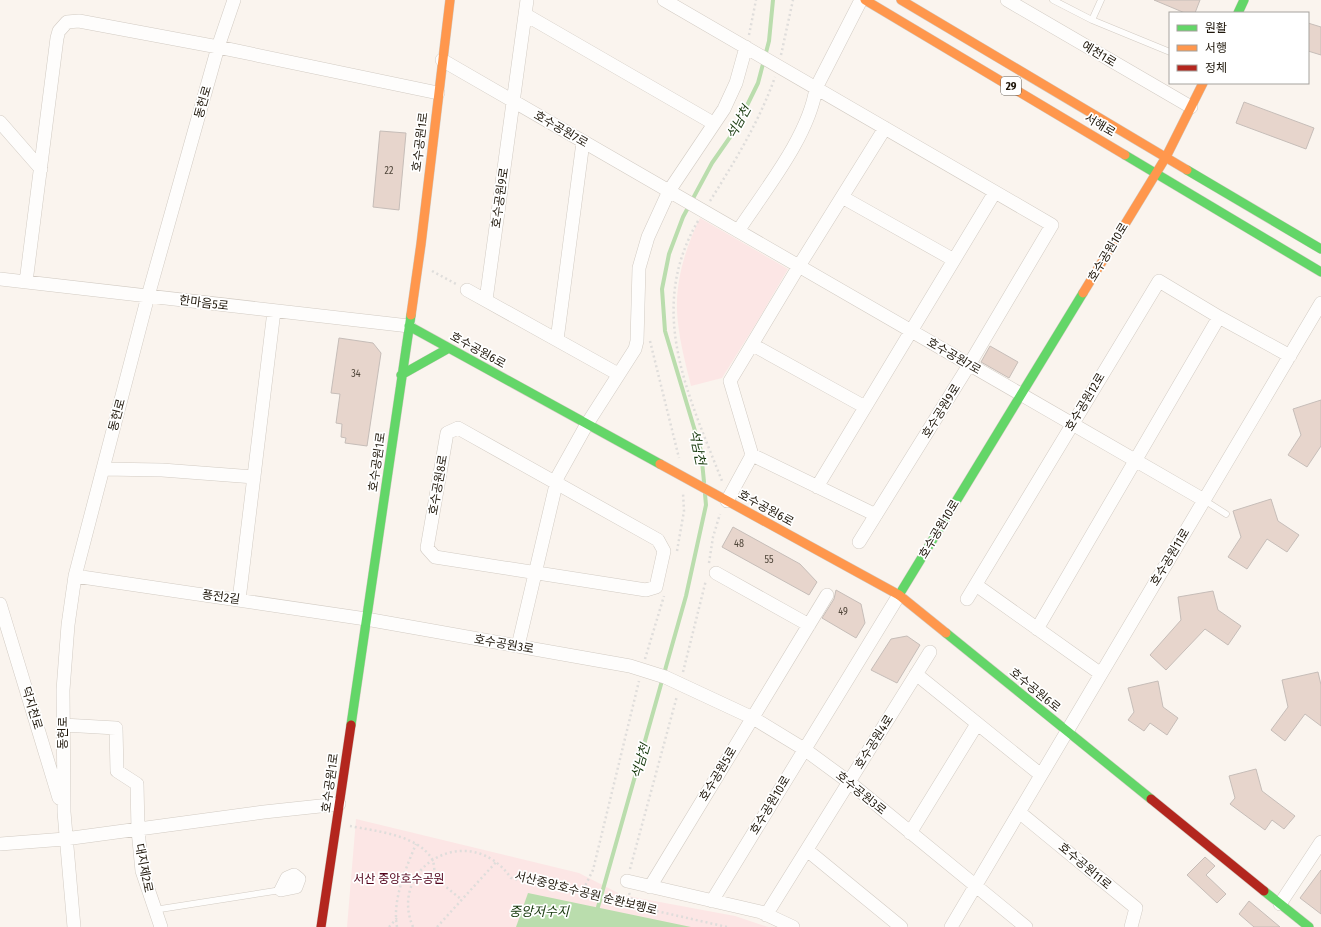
<svg xmlns="http://www.w3.org/2000/svg" width="1321" height="927" viewBox="0 0 1321 927" font-family="'Fira Sans Condensed','Noto Sans KR',sans-serif">
<rect width="100%" height="100%" fill="#faf4ee"/>
<path fill="#fce6e5" d="M700,218L788,269L757,322L722,378L691,386C685,361 678,336 677,310C676,279 686,246 700,218Z
M356,819L579,873L622,895L735,916L768,927H347Z"/>
<path fill="#baddad" d="M528,893L691,927H516Z"/>
<g fill="none" stroke-linecap="round" stroke-linejoin="round">
<path stroke="#baddad" stroke-width="4" d="M704,482L701,451L665,331L662,289L669,254L683,217L712,163L735,130L758,83L769,41L773,0
M598,907L686,596L706,505L705,494"/>
</g>
<path fill="#e7d5cc" stroke="#c6bdb8" d="M1154,0H1200L1195,13H1185Z
M1308,23L1321,27V55L1308,51Z
M1244,102L1314,128L1306,149L1236,123Z
M380,131L406,133L399,210L373,207Z
M339,338L373,343L381,353L367,446L345,443L346,438L341,437L342,424L336,423L340,394L331,393Z
M990,346L1018,362L1009,378L981,362Z
M1321,400V446L1307,467L1288,455L1301,435L1293,409Z
M1271,499L1278,521L1299,535L1287,552L1267,539L1247,569L1228,557L1241,537L1233,511Z
M733,527L800,564L817,582L809,595L722,547Z
M836,590L861,604L865,623L856,638L822,618L834,599Z
M1213,591L1218,610L1241,626L1228,645L1205,629L1166,670L1150,655L1181,620L1178,597Z
M907,636L920,645L897,683L871,670L891,639Z
M1318,672L1321,685V726L1305,714L1285,741L1271,730L1288,707L1282,680Z
M1158,681L1163,707L1178,718L1167,735L1150,723L1144,731L1128,720L1134,712L1128,688Z
M1256,769L1262,791L1295,816L1284,829L1272,820L1265,830L1230,804L1235,798L1229,776Z
M1205,857L1215,866L1206,875L1226,894L1217,903L1187,875Z
M1321,870V914L1300,898Z
M1249,901L1280,927H1254L1239,914Z"/>
<g fill="none" stroke-linecap="round" stroke-linejoin="round">
<g stroke="#d2cbc3" stroke-width="7">
<path id="lane" d="M1053,0L1092,20L1170,52
M1092,20L1101,0
M1204,500L1226,514
M154,910L281,890"/>
</g>
<g stroke="#d2cbc3" stroke-width="14">
<path id="street" d="M664,0L1052,225L969,365L859,542
M1007,0L1191,107
M526,15L713,123
M442,60L1204,500
M0,122L41,169
M842,197L954,260
M738,231C765,190 809,136 816,88L861,0
M0,279L409,326
M26,282L57,38L59,31L67,22L79,21L218,47L438,93
M467,290L618,374
M486,300L527,0
M557,340L583,142
M753,345L865,407
M458,428L658,540L664,551L656,587L646,590L435,557L427,548L447,433Z
M752,455L876,515
M103,469L162,470L254,477
M817,487L995,192
M727,501L752,455L730,381L799,266L885,128
M716,573L809,625
M75,576L366,619L630,666L665,677L753,718L804,749L849,782L1026,927
M976,585L1101,674
M967,599L1159,281L1219,317L1290,356
M239,600L274,311
M0,604L59,798
M1037,629L1219,317
M518,646L558,476L587,424L635,349L637,341L639,268L648,237L669,191L724,109L736,83L746,47
M916,674L1041,775
M63,725L116,728L117,771L137,784L138,830L142,871L161,927
M1019,812L1136,908L1131,927
M910,833L977,724
M0,844L65,839L264,812L339,804
M807,850L901,927
M294,875L299,879L296,887L281,890L287,878Z
M627,881L761,912L793,927
M650,887L827,595
M712,901L899,595
M1280,904L1321,842
M766,915L930,652
M74,927L64,812L63,690L68,625L75,576L148,296L218,47L234,0
M951,927L1321,303"/>
</g>
<g stroke="#d2cbc3" stroke-width="10">
<path id="fast" d="M1238,13L1244,0
M1125,155L1321,272
M1187,170L1321,249
M409,326L660,464
M401,375L449,348
M899,595L1083,293
M946,633L1151,799
M351,725L411,315
M1264,891L1309,927"/>
</g>
<g stroke="#d2cbc3" stroke-width="10">
<path id="slow" d="M865,0L1125,155
M901,0L1187,170
M1083,293L1166,157L1203,83
M411,315L421,244L450,0
M660,464L899,595L946,633"/>
</g>
<g stroke="#d2cbc3" stroke-width="10">
<path id="jam" d="M1151,799L1264,891
M321,927L351,725"/>
</g>
<path stroke="#dfdddb" stroke-width="2.5" stroke-dasharray="2 3" stroke-linecap="butt" d="M749,35L756,0
M781,55L793,0
M710,201C735,161 759,122 775,77
M698,221C646,310 688,394 722,481
M432,271L458,285
M650,341L679,458
M677,551L684,511L683,493
M709,563L713,537L720,514
M645,659L664,596
M683,672L706,580
M350,826C375,831 418,835 432,859C435,864 434,873 435,878L462,900
M630,869L677,696
M629,893L635,906
M581,894L593,870L639,681
M389,927L397,918
M397,927C392,900 406,868 416,844
M413,927C387,866 470,819 511,878L727,927
M437,927L497,861"/>
<use href="#lane" stroke="#fefdfc" stroke-width="6"/>
<use href="#street" stroke="#fefdfc" stroke-width="13"/>
<use href="#fast" stroke="#63d668" stroke-width="9"/>
<use href="#slow" stroke="#ff974d" stroke-width="9"/>
<use href="#jam" stroke="#b3261e" stroke-width="9"/>
</g>
<g text-anchor="middle" stroke-width="3.5" stroke-linejoin="round" paint-order="stroke">
<g font-size="10" fill="#50463a">
<text x="389" y="174">22</text>
<text x="356" y="377">34</text>
<text x="739" y="547">48</text>
<text x="769" y="563">55</text>
<text x="843" y="615">49</text>
</g>
<rect fill="#fff" stroke="#625c54" stroke-width="1" x="1001" y="77" width="20" height="18" rx="3"/>
<g font-size="11" font-weight="bold" fill="#1e160a">
<text x="1011" y="90">29</text>
</g>
<g font-size="12" fill="#1e160a" stroke="#fff">
<text transform="translate(1099 54) rotate(31)" y="4">예천1로</text>
<text transform="translate(203 102) rotate(-74)" y="4">동헌로</text>
<text transform="translate(1100 125) rotate(31)" y="4">서해로</text>
<text transform="translate(561 129) rotate(30)" y="4">호수공원7로</text>
<text transform="translate(420 142) rotate(-83)" y="4">호수공원1로</text>
<text transform="translate(500 198) rotate(-82)" y="4">호수공원9로</text>
<text transform="translate(1108 252) rotate(-59)" y="4">호수공원10로</text>
<text transform="translate(204 303) rotate(7)" y="4">한마음5로</text>
<text transform="translate(478 350) rotate(29)" y="4">호수공원6로</text>
<text transform="translate(954 356) rotate(30)" y="4">호수공원7로</text>
<text transform="translate(1085 402) rotate(-59)" y="4">호수공원12로</text>
<text transform="translate(941 411) rotate(-58)" y="4">호수공원9로</text>
<text transform="translate(117 415) rotate(-75)" y="4">동헌로</text>
<text transform="translate(377 462) rotate(-82)" y="4">호수공원1로</text>
<text transform="translate(438 485) rotate(-80)" y="4">호수공원8로</text>
<text transform="translate(766 508) rotate(29)" y="4">호수공원6로</text>
<text transform="translate(939 529) rotate(-59)" y="4">호수공원10로</text>
<text transform="translate(1170 557) rotate(-59)" y="4">호수공원11로</text>
<text transform="translate(221 597) rotate(8)" y="4">풍전2길</text>
<text transform="translate(504 644) rotate(10)" y="4">호수공원3로</text>
<text transform="translate(1035 690) rotate(39)" y="4">호수공원6로</text>
<text transform="translate(32 708) rotate(73)" y="4">덕지천로</text>
<text transform="translate(63 733) rotate(-90)" y="4">동헌로</text>
<text transform="translate(874 742) rotate(-58)" y="4">호수공원4로</text>
<text transform="translate(718 774) rotate(-59)" y="4">호수공원5로</text>
<text transform="translate(330 783) rotate(-82)" y="4">호수공원1로</text>
<text transform="translate(861 793) rotate(39)" y="4">호수공원3로</text>
<text transform="translate(770 805) rotate(-59)" y="4">호수공원10로</text>
<text transform="translate(1085 866) rotate(40)" y="4">호수공원11로</text>
<text transform="translate(144 868) rotate(79)" y="4">대지제2로</text>
<text transform="translate(586 893) rotate(14)" y="4">서산중앙호수공원 순환보행로</text>
</g>
<g font-size="12" fill="#52031b" stroke="#fff">
<text x="399" y="883">서산 중앙호수공원</text>
</g>
<g font-size="13" font-style="italic" fill="#14370a" stroke="#fff">
<text transform="translate(738 122) rotate(-61)" y="5">석남천</text>
<text transform="translate(698 447) rotate(78)" y="5">석남천</text>
<text transform="translate(640 761) rotate(-74)" y="5">석남천</text>
<text x="539" y="916">중앙저수지</text>
</g>
</g>
<rect x="1169" y="12" width="140" height="72" fill="#ffffff" stroke="#a5a29d"/>
<rect x="1177" y="25" width="20" height="6" fill="#63d668" stroke="#a5a29d"/>
<text x="1205" y="32" font-size="12" fill="#1e160a">원활</text>
<rect x="1177" y="45" width="20" height="6" fill="#ff974d" stroke="#a5a29d"/>
<text x="1205" y="52" font-size="12" fill="#1e160a">서행</text>
<rect x="1177" y="65" width="20" height="6" fill="#b3261e" stroke="#a5a29d"/>
<text x="1205" y="72" font-size="12" fill="#1e160a">정체</text>
</svg>
